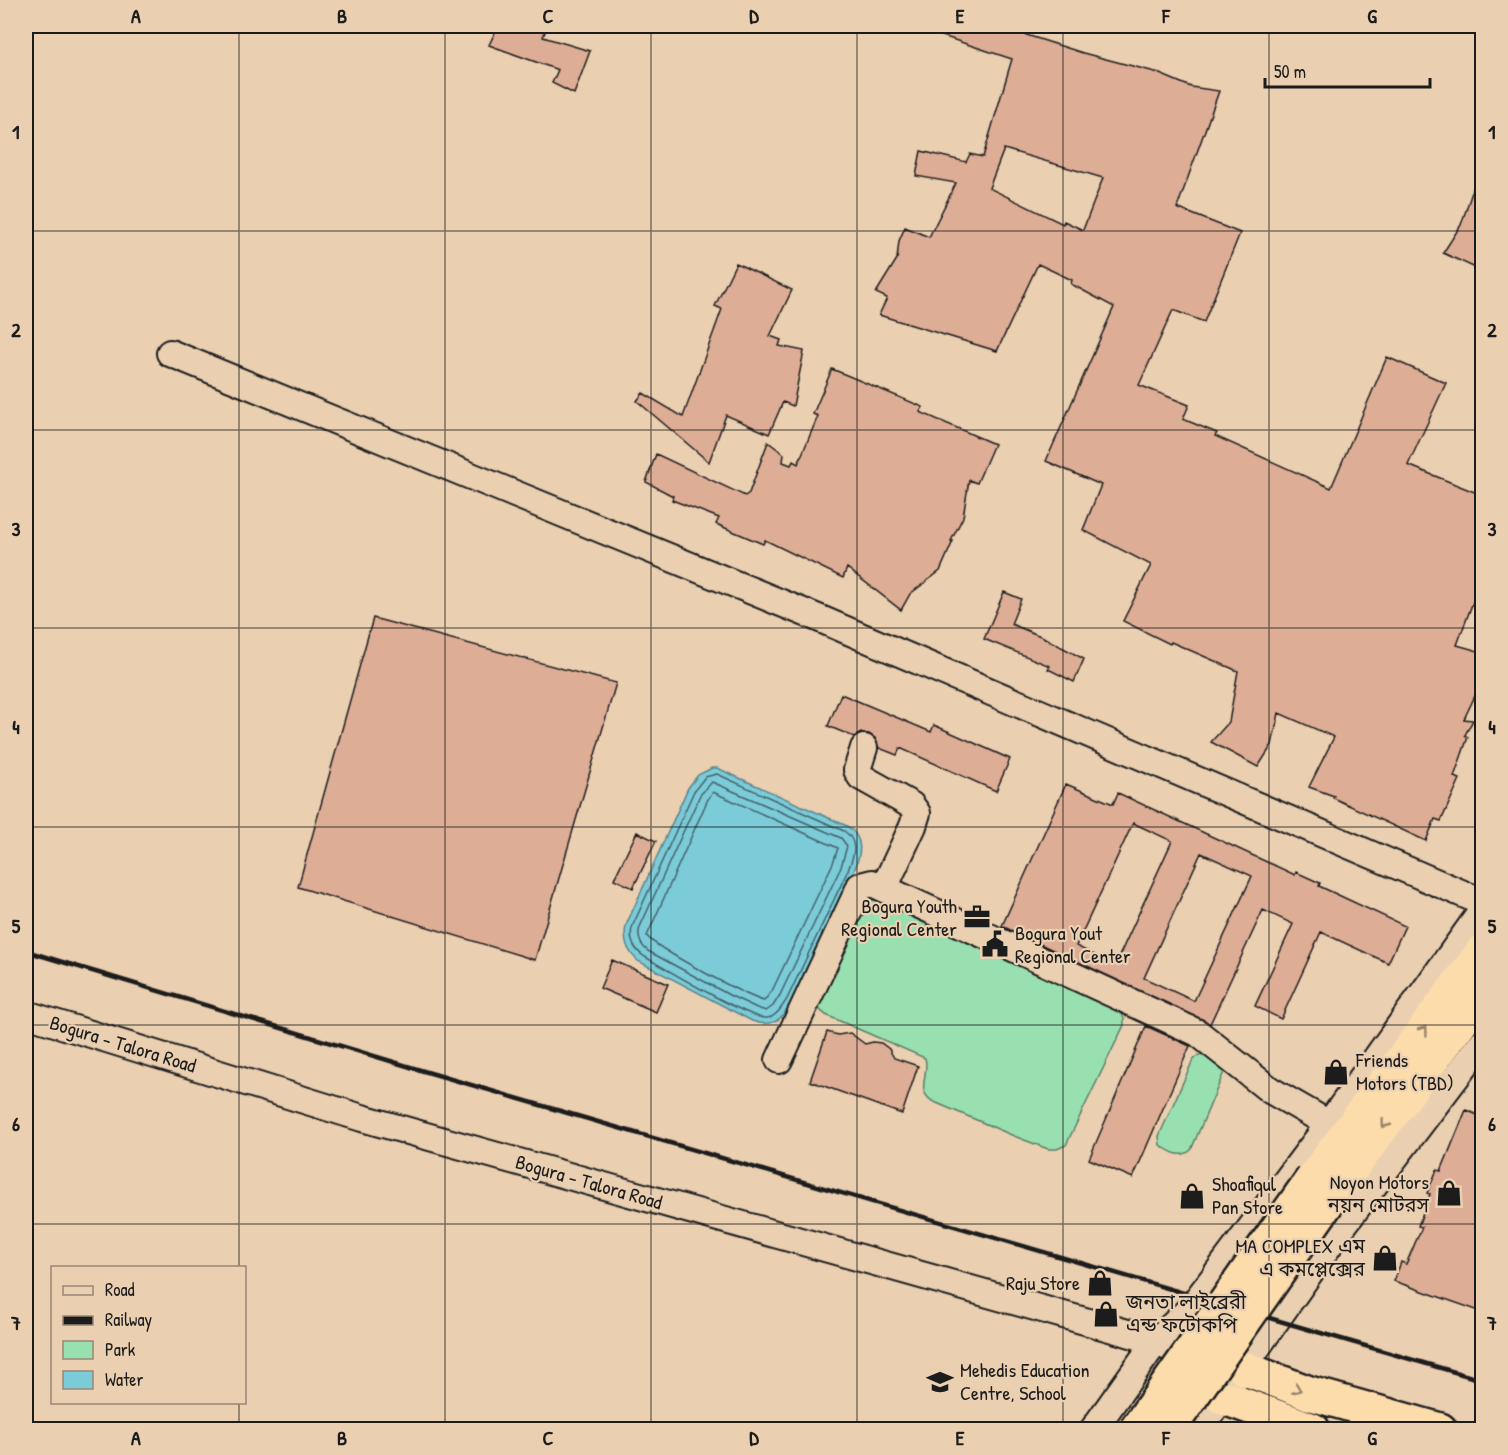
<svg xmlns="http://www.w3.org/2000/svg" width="1508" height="1455" viewBox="0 0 1508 1455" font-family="'Patrick Hand','Noto Sans Bengali',sans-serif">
<rect width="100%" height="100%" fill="#eacfb1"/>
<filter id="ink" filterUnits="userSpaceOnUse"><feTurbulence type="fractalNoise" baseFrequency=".0167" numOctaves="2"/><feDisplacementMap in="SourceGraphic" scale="12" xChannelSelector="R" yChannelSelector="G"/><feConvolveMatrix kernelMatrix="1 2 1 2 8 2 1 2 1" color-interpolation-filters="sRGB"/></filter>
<g filter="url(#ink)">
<path fill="#98e0af" stroke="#5a7e66" stroke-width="1.5" d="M878,898L1121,1010L1124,1019V1025L1066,1145L1057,1149H1048L1014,1136L932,1101C915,1090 930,1073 925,1058L826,1015L820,1010L817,1002L866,903Z
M1207,1053L1225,1069L1224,1072L1191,1150C1181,1159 1170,1152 1160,1145L1159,1136L1193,1060L1201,1054Z"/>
<path fill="#7ccbd9" stroke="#56858d" stroke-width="1.5" d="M712,768H717L847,826C865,838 861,855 853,873L791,1003C781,1021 772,1028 752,1021L638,961C626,950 622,938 627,923L688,788L698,775Z"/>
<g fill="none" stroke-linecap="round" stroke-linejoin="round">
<path stroke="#426268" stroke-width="1.5" d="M717,774L844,831C859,841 854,856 848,870L787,999C782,1007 776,1017 767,1018C752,1021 663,967 645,957C633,949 628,939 633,925L694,791L705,777Z
M712,782L841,838L847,846L841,867L780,995L773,1006L766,1011L757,1008L731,996L648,951C640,945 637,937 640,927L700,795Z
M713,792L838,848L833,863L772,991L764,1001C748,997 655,948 647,936L708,799Z"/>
</g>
<path fill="#dead96" stroke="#1c1c1c" stroke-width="1.5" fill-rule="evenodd" d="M498,26H530L545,32L543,37L590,51L574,94L552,83L558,70L489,45Z
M921,26H1016L1014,31L1083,53L1155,72L1191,87L1219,91L1177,208L1240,233L1204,322L1173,310L1139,385L1189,405L1183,419L1217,433L1215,436L1331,488L1387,357L1446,383L1408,465L1482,495V588L1477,600L1474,599L1457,645L1482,652V681L1464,719L1473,720L1465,735L1468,737L1454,777L1460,779L1441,821L1435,819L1426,841L1333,798L1334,796L1309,787L1334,737L1279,713L1272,745L1258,767L1211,742L1229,722L1238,671L1171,642L1170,644L1123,621L1151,565L1083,530L1101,485L1046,461L1114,307L1071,284L1072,280L1038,264L997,351L879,315L887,298L876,293L897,259L899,241L905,227L929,237L956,183L916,176L921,151L966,162L970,154L983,157L1012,59L921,29ZM1004,149L1103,178L1083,230L1064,221L1063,224L989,188Z
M1479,171L1482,172V271L1443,253L1461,225Z
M736,263L792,290L770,336L781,340L779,346L804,351L793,406L783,402L769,434L726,415L709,462L637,401L643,393L683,417L722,309L715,306Z
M832,369L923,407L920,412L994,444L977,483L969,480L963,517L951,541H953L940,571L910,594L901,610L847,568L843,578L765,540L763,544L716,524L719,518L672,500L673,496L646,482L656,454L745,496L749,493L768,442L784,454L783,462L791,465L793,461L798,464L818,416L813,414Z
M1004,592L1021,599L1011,624L1043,637L1084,659L1074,682L1048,669L1050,666L984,639Z
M373,618L616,683L535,960L298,887Z
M841,694L931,732L934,725L1010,759L996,791L900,748L897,755L879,748L875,738L869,734L861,733L854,737L828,726Z
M1066,784L1113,804L1118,793L1295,875L1296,872L1320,883L1319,886L1405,926L1388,963L1321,932L1281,1019L1255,1006L1293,924L1263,910L1210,1024L1002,926ZM1133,823L1172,841L1115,965L1076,946ZM1201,853L1252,876L1194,1001L1144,978Z
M637,832L656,841L633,888L614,879Z
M612,960L668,984L656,1012L600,988Z
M1146,1026L1190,1046L1133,1178L1089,1159Z
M827,1032L838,1035L850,1033L865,1044L873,1042L881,1043L889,1049L894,1058L918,1066L902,1114L810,1081Z
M1466,1110L1482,1117V1312L1394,1281L1401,1262L1406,1264L1422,1227L1418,1226L1430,1194L1427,1193L1437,1170L1441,1171Z"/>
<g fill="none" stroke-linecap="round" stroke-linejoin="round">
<g stroke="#1c1c1c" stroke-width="30">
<path id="minor" d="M170,353L818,618L1482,902
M864,748L857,770L861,777L911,805L917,813L913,826L884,888
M26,1014L362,1118L1156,1341L1233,1381
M779,1060L859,889L860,886L872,883L1198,1033L1270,1090L1329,1124
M1093,1430L1156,1341L1190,1309L1329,1124L1482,911
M1199,1430L1339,1231L1482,1043"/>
</g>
<g stroke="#1c1c1c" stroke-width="38">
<path id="highway" d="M1313,1178L1482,952
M1336,1190L1482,993
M1243,1368L1309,1393L1440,1430
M1222,1397L1313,1430"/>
</g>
<use href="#minor" stroke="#eacfb1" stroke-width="26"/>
<use href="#highway" stroke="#fddcac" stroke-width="33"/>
<path stroke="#1c1c1c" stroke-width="4.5" d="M26,951L427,1072L1482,1380"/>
<g stroke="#1c1c1c" stroke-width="38" stroke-linecap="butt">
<path id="highway-bridge" d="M1136,1430L1313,1178
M1168,1430L1336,1190"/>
</g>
<use href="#highway-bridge" stroke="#fddcac" stroke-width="33"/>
</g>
<defs><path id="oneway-chevron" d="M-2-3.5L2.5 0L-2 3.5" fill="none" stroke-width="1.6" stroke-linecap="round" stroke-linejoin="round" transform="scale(1.5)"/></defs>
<g stroke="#98866b">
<use href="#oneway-chevron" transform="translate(1424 1030) rotate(-53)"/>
<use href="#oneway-chevron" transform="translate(1385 1124) rotate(127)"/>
<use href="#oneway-chevron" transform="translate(1297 1389) rotate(21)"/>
</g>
</g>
<path fill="none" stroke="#1c1c1c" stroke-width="1.5" stroke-opacity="0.55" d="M239,26V1268M445,26V1430M651,26V1430M857,26V1430M1063,26V1430M1269,26V1430M26,231H1482M26,430H1482M26,628H1482M26,827H1482M26,1025H1482M26,1224H1482M239,1402V1430"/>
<defs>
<g id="office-bare" transform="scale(2.07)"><path d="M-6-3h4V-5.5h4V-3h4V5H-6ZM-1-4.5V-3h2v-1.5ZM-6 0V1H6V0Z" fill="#1c1c1c" stroke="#eacfb1" stroke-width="2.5" paint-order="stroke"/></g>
<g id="civic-bare" transform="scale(2.07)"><path d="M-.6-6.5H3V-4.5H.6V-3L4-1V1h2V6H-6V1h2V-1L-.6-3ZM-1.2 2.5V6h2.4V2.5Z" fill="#1c1c1c" stroke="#eacfb1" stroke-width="2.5" paint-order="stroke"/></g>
<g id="shop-bare" transform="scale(2.07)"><path d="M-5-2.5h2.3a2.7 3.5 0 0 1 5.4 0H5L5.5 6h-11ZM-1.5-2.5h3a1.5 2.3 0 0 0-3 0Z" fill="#1c1c1c" stroke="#eacfb1" stroke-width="2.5" paint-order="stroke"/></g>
<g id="school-bare" transform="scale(2.07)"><path d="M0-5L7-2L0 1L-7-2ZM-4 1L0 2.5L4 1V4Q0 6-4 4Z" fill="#1c1c1c" stroke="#eacfb1" stroke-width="2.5" paint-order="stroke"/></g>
</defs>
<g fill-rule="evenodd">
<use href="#office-bare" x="977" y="917"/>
<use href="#civic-bare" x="995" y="944"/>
<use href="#shop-bare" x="1336" y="1072"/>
<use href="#shop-bare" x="1449" y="1193"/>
<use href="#shop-bare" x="1192" y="1196"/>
<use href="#shop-bare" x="1385" y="1258"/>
<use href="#shop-bare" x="1100" y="1283"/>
<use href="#shop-bare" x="1106" y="1314"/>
<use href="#school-bare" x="940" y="1382"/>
</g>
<g text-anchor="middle" stroke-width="4.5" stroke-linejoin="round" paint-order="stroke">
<g font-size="20" fill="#1c1c1c" stroke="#eacfb1" text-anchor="start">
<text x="957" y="913" text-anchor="end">Bogura Youth<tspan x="957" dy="23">Regional Center</tspan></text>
<text x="1015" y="940">Bogura Yout<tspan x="1015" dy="23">Regional Center</tspan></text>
<text x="1356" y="1067">Friends<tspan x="1356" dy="23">Motors (TBD)</tspan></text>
<text x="1429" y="1189" text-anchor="end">Noyon Motors<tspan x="1429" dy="23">নয়ন মোটরস</tspan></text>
<text x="1212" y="1191">Shoafiqul<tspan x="1212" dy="23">Pan Store</tspan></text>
<text x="1365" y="1253" text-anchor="end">MA COMPLEX এম<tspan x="1365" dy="23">এ কমপ্লেক্সের</tspan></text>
<text x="1080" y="1290" text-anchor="end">Raju Store</text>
<text x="1126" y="1309">জনতা লাইব্রেরী<tspan x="1126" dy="23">এন্ড ফটোকপি</tspan></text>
<text x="960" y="1377">Mehedis Education<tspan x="960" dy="23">Centre, School</tspan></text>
</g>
<g font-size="20" fill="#1c1c1c" stroke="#eacfb1">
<text transform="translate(123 1044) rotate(17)" y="7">Bogura - Talora Road</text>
<text transform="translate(589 1182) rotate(16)" y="7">Bogura - Talora Road</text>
</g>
</g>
<rect width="1508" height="1455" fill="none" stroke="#eacfb1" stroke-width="66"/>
<rect x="51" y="1266" width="195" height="138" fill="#eacfb1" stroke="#988775" stroke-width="1.5"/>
<rect x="63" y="1286" width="30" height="9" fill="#eacfb1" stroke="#988775" stroke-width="1.5"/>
<text x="105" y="1296" font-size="18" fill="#1c1c1c">Road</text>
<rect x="63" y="1316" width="30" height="9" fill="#1c1c1c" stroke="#988775" stroke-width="1.5"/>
<text x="105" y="1326" font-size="18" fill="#1c1c1c">Railway</text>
<rect x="63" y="1341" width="30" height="18" fill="#98e0af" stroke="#988775" stroke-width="1.5"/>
<text x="105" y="1356" font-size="18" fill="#1c1c1c">Park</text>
<rect x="63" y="1371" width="30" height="18" fill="#7ccbd9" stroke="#988775" stroke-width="1.5"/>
<text x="105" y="1386" font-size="18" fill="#1c1c1c">Water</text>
<path d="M1265 78v9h165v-9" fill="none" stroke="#1c1c1c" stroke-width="3"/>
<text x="1274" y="78" font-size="18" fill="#1c1c1c" stroke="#eacfb1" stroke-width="4.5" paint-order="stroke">50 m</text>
<rect x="33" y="33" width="1442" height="1389" fill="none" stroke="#1c1c1c" stroke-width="2"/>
<g font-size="20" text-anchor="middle" font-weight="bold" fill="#1c1c1c">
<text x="136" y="23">A</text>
<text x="342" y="23">B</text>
<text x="548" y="23">C</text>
<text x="754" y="23">D</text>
<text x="960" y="23">E</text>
<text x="1166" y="23">F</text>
<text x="1372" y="23">G</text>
<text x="16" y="139">1</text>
<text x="1492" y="139">1</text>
<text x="16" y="337">2</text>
<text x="1492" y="337">2</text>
<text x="16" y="536">3</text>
<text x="1492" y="536">3</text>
<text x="16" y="734">4</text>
<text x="1492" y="734">4</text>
<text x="16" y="933">5</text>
<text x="1492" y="933">5</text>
<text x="16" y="1131">6</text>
<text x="1492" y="1131">6</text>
<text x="16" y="1330">7</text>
<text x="1492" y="1330">7</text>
<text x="136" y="1445">A</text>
<text x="342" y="1445">B</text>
<text x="548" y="1445">C</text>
<text x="754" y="1445">D</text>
<text x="960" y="1445">E</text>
<text x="1166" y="1445">F</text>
<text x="1372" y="1445">G</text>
</g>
</svg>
